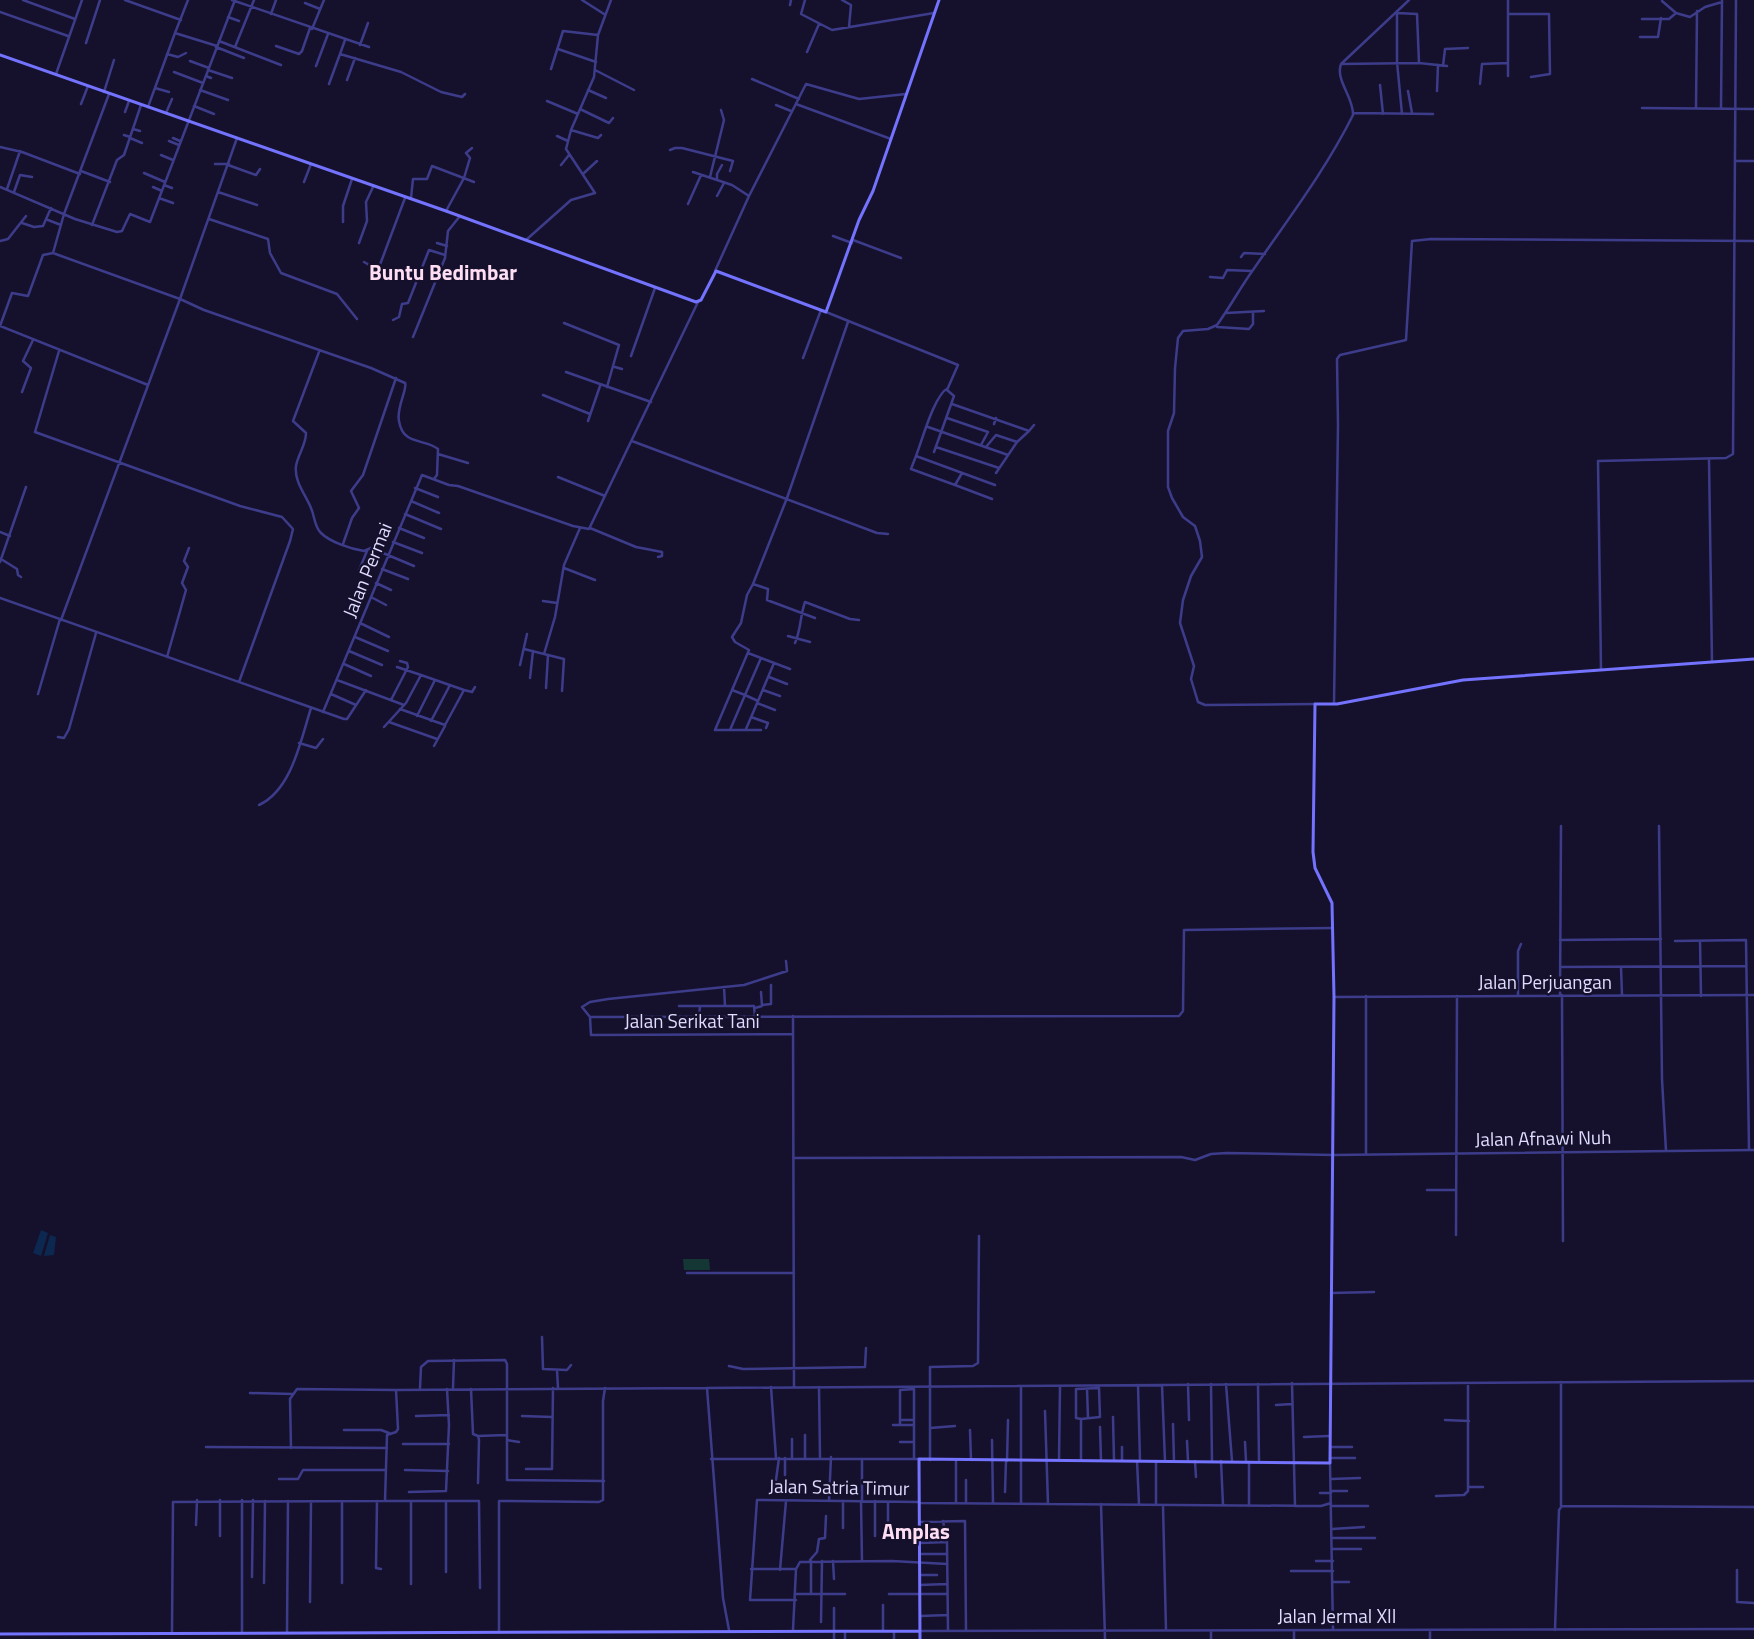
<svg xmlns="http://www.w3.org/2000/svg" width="1754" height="1639" viewBox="0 0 1754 1639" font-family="'Titillium Web',sans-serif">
<rect width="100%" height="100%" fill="#15112c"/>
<path fill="#143634" d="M683,1259H709L710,1270H684Z"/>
<path fill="#0c2750" d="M41,1230L48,1233L41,1256L33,1253Z
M50,1235L56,1237L54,1255L44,1256Z"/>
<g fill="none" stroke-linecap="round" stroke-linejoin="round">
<path stroke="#3d3c8b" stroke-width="2.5" d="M23,0L75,19
M125,0L181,20
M232,0L369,47
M582,0L604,14
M805,0L801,14L832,30L934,13
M842,0L851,5L849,27
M1662,1L1676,13
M305,3L320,9
M790,5L791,0
M1397,11V62L1402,114
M0,12L68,36
M1397,13L1417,14L1419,63L1447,66
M271,14L276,0
M1508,14H1549L1550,74L1531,77
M228,17L239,21
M1642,19H1669L1676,13L1690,17L1705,7L1722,2
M312,29L324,0
M175,33L188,0
M1640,37H1658L1661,18
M219,41L281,65
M86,43L100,0
M360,45L368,23
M276,46L299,54L302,51L310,28
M216,47L244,58
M235,47L254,0
M558,49L596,62
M807,52L819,24
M167,54L178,57L186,53
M340,54L345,40
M190,61L209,68
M1341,64L1419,63
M316,66L328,34
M1443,66L1445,49L1468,48
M551,69L563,31L598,35
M208,70L232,78
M595,70L634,90
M174,72L203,83
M56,74L82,0
M206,76L211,78
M1508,76V0
M752,79L799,99
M347,80L355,58
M329,84L340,54L401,72L441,92L462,97L465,94
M1480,84L1482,64L1508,63
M1380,85L1383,114
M155,88L169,92
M200,90L228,100
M588,90L606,98
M1408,91L1412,113
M1437,91L1438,65
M104,92L114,60
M109,94L64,214L53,253L43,255L28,296L12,293L0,326L148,385
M547,101L578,114
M81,104L88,86
M796,104L891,139
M776,105L791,111
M194,106L214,114
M148,107L175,33L217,46
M1642,108L1754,109
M1696,108L1697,11
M1721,108L1722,0
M580,109L609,123L613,118
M125,112L129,101
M166,113L172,99
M1353,113L1433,114
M133,129L140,131
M571,130L598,138L601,135
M124,135L130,137
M557,136L568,141
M130,138L142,143
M173,138L180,141
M169,141L179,145
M0,147L22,152L80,174
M670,150L675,148H682L733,161L730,171
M161,155L173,160
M1736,161H1754
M215,164H229
M228,165L256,175L260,169
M561,165L569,155
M81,171L110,182
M693,172L732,185L749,196
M144,173L165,182
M584,173L597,161
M710,177L724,120L721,110
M717,179V174L722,165
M304,182L311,164
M164,185L172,188
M0,187L75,219L117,232L122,231L130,214L150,222L235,0
M153,187L162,191
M7,189L20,151
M14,192L20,175L32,177
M218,192L257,205
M717,196L724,183
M159,198L173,203
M411,198L413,179H427L432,166L474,182
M688,204L701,175
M446,211L464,178L470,158L466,153L472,148
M209,219L268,239L270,253L281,273L337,294L357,319
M48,220L61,225
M343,222V206L352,179
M22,223L34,227L43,226L51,208
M92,225L117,160L124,155L141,105
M833,236L852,243
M526,240L571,200L595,193L566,149L571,130L594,77L598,35L611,0
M853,240L901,258
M0,241L8,239L26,216
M359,243L367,221L366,202L373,187
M437,243L447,246
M53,253L180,299L237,138
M1241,257L1244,253L1265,254
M364,262L378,270
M715,271L749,196L806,84L859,99L906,94
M1210,277L1223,278L1227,270L1252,271
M391,278L378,270L405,198
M826,312L958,365L947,390L954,396L934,452
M1226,313L1264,311
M393,320L399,317L402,304L408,303L429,250L445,255
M564,323L619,345L607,387
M1217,327L1249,329L1253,324V312
M413,337L445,258L448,231L460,216
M59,351L35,432L240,506L282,517L293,529L290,541L239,682
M319,352L293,421L306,433C306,445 298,454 296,466C294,482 306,495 311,508C315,517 314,526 321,533C330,542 351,549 364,551L371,548L414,566
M631,356L655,288
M803,358L821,310
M615,367L622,369
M566,372L651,402
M948,388C934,395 922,441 916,456L995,485
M22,392L31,368L23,361L33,340
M543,395L590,414
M952,404L1029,431L1034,425
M947,418L988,432L981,445
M588,421L600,386
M994,424L996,418
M928,427L1008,455
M632,441L877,533L888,534
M936,447L999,468
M986,447L996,435L1017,442
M438,454L468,463
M916,456L911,469L955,485L962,473
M1709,459L1712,662
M996,473L1017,442L1029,431
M558,477L605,496
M955,485L992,499
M415,488L438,497
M411,501L439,513
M405,514L441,529
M399,528L424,538
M590,528L636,547L662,552V556L658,557
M0,532L10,536
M393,542L422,553
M343,544L352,518L359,508L351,491L363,475L396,378
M1,559L17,569L18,575L21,577
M0,562L26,487
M564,568L595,580
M382,569L408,579
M359,570L367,551
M376,583L391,590
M753,584L787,498L848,322
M371,597L386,605
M0,598L344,719H347L366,690
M543,601L557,603
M61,620L180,299L204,310L371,368L405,383C408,388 396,408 399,421C403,446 424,438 438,449L437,475L434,479
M360,623L389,637
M788,636L810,642
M355,637L388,651
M795,643C801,630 800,616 805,602L850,619L859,620
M524,649L564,659L562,691
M349,651L382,665
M748,653L790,669
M544,654L555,617L564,565L580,528
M167,657L186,590L182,583L188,567L184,561L189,548
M761,658L745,695L758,701L774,663
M344,664L371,676
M520,665L527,634
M1601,669L1598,461L1726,458L1733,454L1736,0
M769,677L787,684
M530,678L533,651
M337,680L404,705
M546,688L548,655
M464,690L472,692L475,687
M732,690L715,730H761
M763,690L780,696
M38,694L60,619
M331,694L356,705
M391,700L408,667L407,663L400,661
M757,703L775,710
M1315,704L1205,705L1198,702L1191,679L1194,666L1180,623L1183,600L1191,576L1202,557L1200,541L1195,526L1183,517L1172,498L1168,487V431L1174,413L1175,368L1178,338L1183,331L1208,329L1217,325C1230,307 1240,288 1253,270C1288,219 1325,171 1353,115C1354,98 1335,80 1341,64L1409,0
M1334,704L1338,425L1337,359L1340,355L1406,340L1412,241L1431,239L1754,241
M400,709L445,725L464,690L421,675
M323,712L422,475L449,485L458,486L573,526L589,529L698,302
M417,716L435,680
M751,717L768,723L766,728
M431,721L450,685
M389,722L437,739
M384,727L406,703L421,675L397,667
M746,729L758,701
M730,730L745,695L732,690L749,650L735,642L732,637L741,623L747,595L753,584L768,589L767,600L815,618
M58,737L64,738L69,729L96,633
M299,743L316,748L323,739
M434,746L445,726
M259,805C292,790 301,739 311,708
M1659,826L1662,1079L1666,1151
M1560,940L1661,939
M1675,941L1746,940L1749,1149
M1700,941L1701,996
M786,961L787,971L744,985L608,999L590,1002L582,1007L590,1017L1179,1016L1183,1011L1184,930L1332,928
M1560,967L1746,966
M1621,967L1622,995
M724,987L725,1006
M1560,994L1561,826
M1562,995L1563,1241
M1366,996V1153
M1518,996V951L1521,944
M1334,997L1754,995
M762,1005L771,1004V985
M679,1006H700L699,1017
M700,1006H754L755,1017
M755,1008L762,1006L761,992
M793,1016L794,1387
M590,1017L591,1035L793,1034
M794,1158L1181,1157L1195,1160L1211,1154L1227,1153L1333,1155L1754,1150
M1427,1190H1456
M1456,1235L1457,996
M687,1273H794
M1331,1293L1374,1292
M542,1337L543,1369L567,1370L571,1365
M729,1366L743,1369L865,1367L866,1348
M557,1370L558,1388
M1292,1383L1295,1506
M1188,1384L1189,1420
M1211,1384L1212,1461
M1226,1384L1232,1461
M1258,1384L1259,1461
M1138,1385L1140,1461
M1162,1385L1165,1461
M771,1387L776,1458
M819,1387L820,1458
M420,1388L421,1367L428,1361L505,1360L507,1364V1480L604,1481
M453,1388L454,1360
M471,1389L473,1434L478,1436L479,1440L478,1483
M1087,1389L1088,1418
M250,1393L293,1394
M1276,1405L1292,1404
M1045,1411L1048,1504
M416,1416L449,1415
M522,1416L552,1417
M1113,1417L1114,1460
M1081,1419L1076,1418V1389L1099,1388L1100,1417L1081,1419V1460
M900,1420H914
M1445,1420L1469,1421
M1173,1424L1174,1461
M893,1425H914
M900,1425V1390L914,1389V1459
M1100,1427L1101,1460
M930,1428L955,1426
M344,1430H381L389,1433
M970,1430L971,1460
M805,1435V1458
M478,1436L506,1435
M1304,1437L1329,1436
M792,1439V1458
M507,1440L519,1442
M992,1440L993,1503
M1187,1441L1188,1461
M900,1442H914
M1245,1442L1246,1461
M403,1444H449
M206,1447L387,1448
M1122,1447V1460
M1330,1447H1352
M291,1448L290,1399L297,1389L396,1390
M785,1458V1475
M1330,1458H1355
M711,1459H919
M930,1460V1367L973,1366L978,1363L979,1236
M956,1460V1503
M1059,1460L1060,1386
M1007,1461L1008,1420
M1137,1461L1139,1504
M1156,1461V1505
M1195,1461L1196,1477
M1221,1461L1223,1505
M1249,1462V1506
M1330,1463L1333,1630
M526,1469H552L553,1388
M405,1470L448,1471
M279,1479H298L303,1470H386
M1331,1479L1360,1478
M776,1480L779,1458
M966,1480V1503
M1469,1487H1483
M1331,1491H1347
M409,1492L446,1491L449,1425L447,1389
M1005,1492L1006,1461
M1320,1493H1331
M1436,1496L1464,1495L1468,1491V1383
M220,1500V1536
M377,1501L376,1568L381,1569
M385,1501H479L480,1588
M446,1501V1572
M829,1501L831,1457
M861,1501L862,1561
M862,1501V1459
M919,1503L1321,1506L1331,1503
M1021,1504V1386
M1101,1504L1105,1639
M1163,1505L1166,1630
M1332,1506H1368
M1561,1506V1382
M943,1521L947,1542L948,1630
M920,1522L965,1521L966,1630
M196,1525L197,1500
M843,1528V1501
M1332,1529L1364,1527
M888,1533V1502
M875,1536V1501
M1332,1538H1375
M920,1543L947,1542
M1333,1549H1361
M920,1554H947
M810,1560L817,1552L819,1539L825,1538L826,1516
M833,1561L834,1579
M1316,1561H1333
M751,1569H796
M780,1570L786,1501
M1737,1570V1602L1754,1603
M1291,1571H1333
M920,1575H937
M252,1577L253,1500
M1333,1582H1349
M264,1583L265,1501
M342,1583V1502
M411,1584V1501
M920,1585L947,1584
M796,1594H845
M811,1594V1561
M889,1594H947
M796,1600H750L757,1500L919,1502
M310,1602L311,1502
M883,1605V1630
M834,1608V1639
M920,1616L948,1615
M821,1622L822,1561
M729,1630L723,1598L707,1388L1754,1381
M793,1630L796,1569L800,1562L892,1561L947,1564
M1555,1630L1559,1510L1562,1506L1754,1507
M894,1631V1639
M920,1631L1754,1629
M1211,1631V1639
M1430,1631V1639
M499,1632V1501L599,1502L603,1500V1401L605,1388
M172,1633L173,1502L385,1501L387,1435L396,1432L398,1429L396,1390L707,1388
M242,1633V1500
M287,1633L288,1501
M845,1639V1631
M1294,1639V1630"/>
<path stroke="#7373ff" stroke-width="3" d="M0,55L446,211L696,302L701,300L716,271L826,312L859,220L873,191L939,0
M0,1634L920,1631
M920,1639L919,1459L1330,1463L1334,997L1332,903L1315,868L1313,852L1315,704H1337L1463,680L1754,659"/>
</g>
<g text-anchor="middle" stroke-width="5" stroke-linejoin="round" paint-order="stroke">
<g font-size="19" fill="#dfdcff" stroke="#15112c">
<text transform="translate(367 570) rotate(-68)" y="7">Jalan Permai</text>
<text x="1545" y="989">Jalan Perjuangan</text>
<text x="692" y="1028">Jalan Serikat Tani</text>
<text transform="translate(1543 1138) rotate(-1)" y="7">Jalan Afnawi Nuh</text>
<text transform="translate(839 1487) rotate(1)" y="7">Jalan Satria Timur</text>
<text x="1337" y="1623">Jalan Jermal XII</text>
</g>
<g font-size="21" font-weight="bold" fill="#ffdef4" stroke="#15112c">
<text x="443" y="280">Buntu Bedimbar</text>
<text x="916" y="1539">Amplas</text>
</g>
</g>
</svg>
